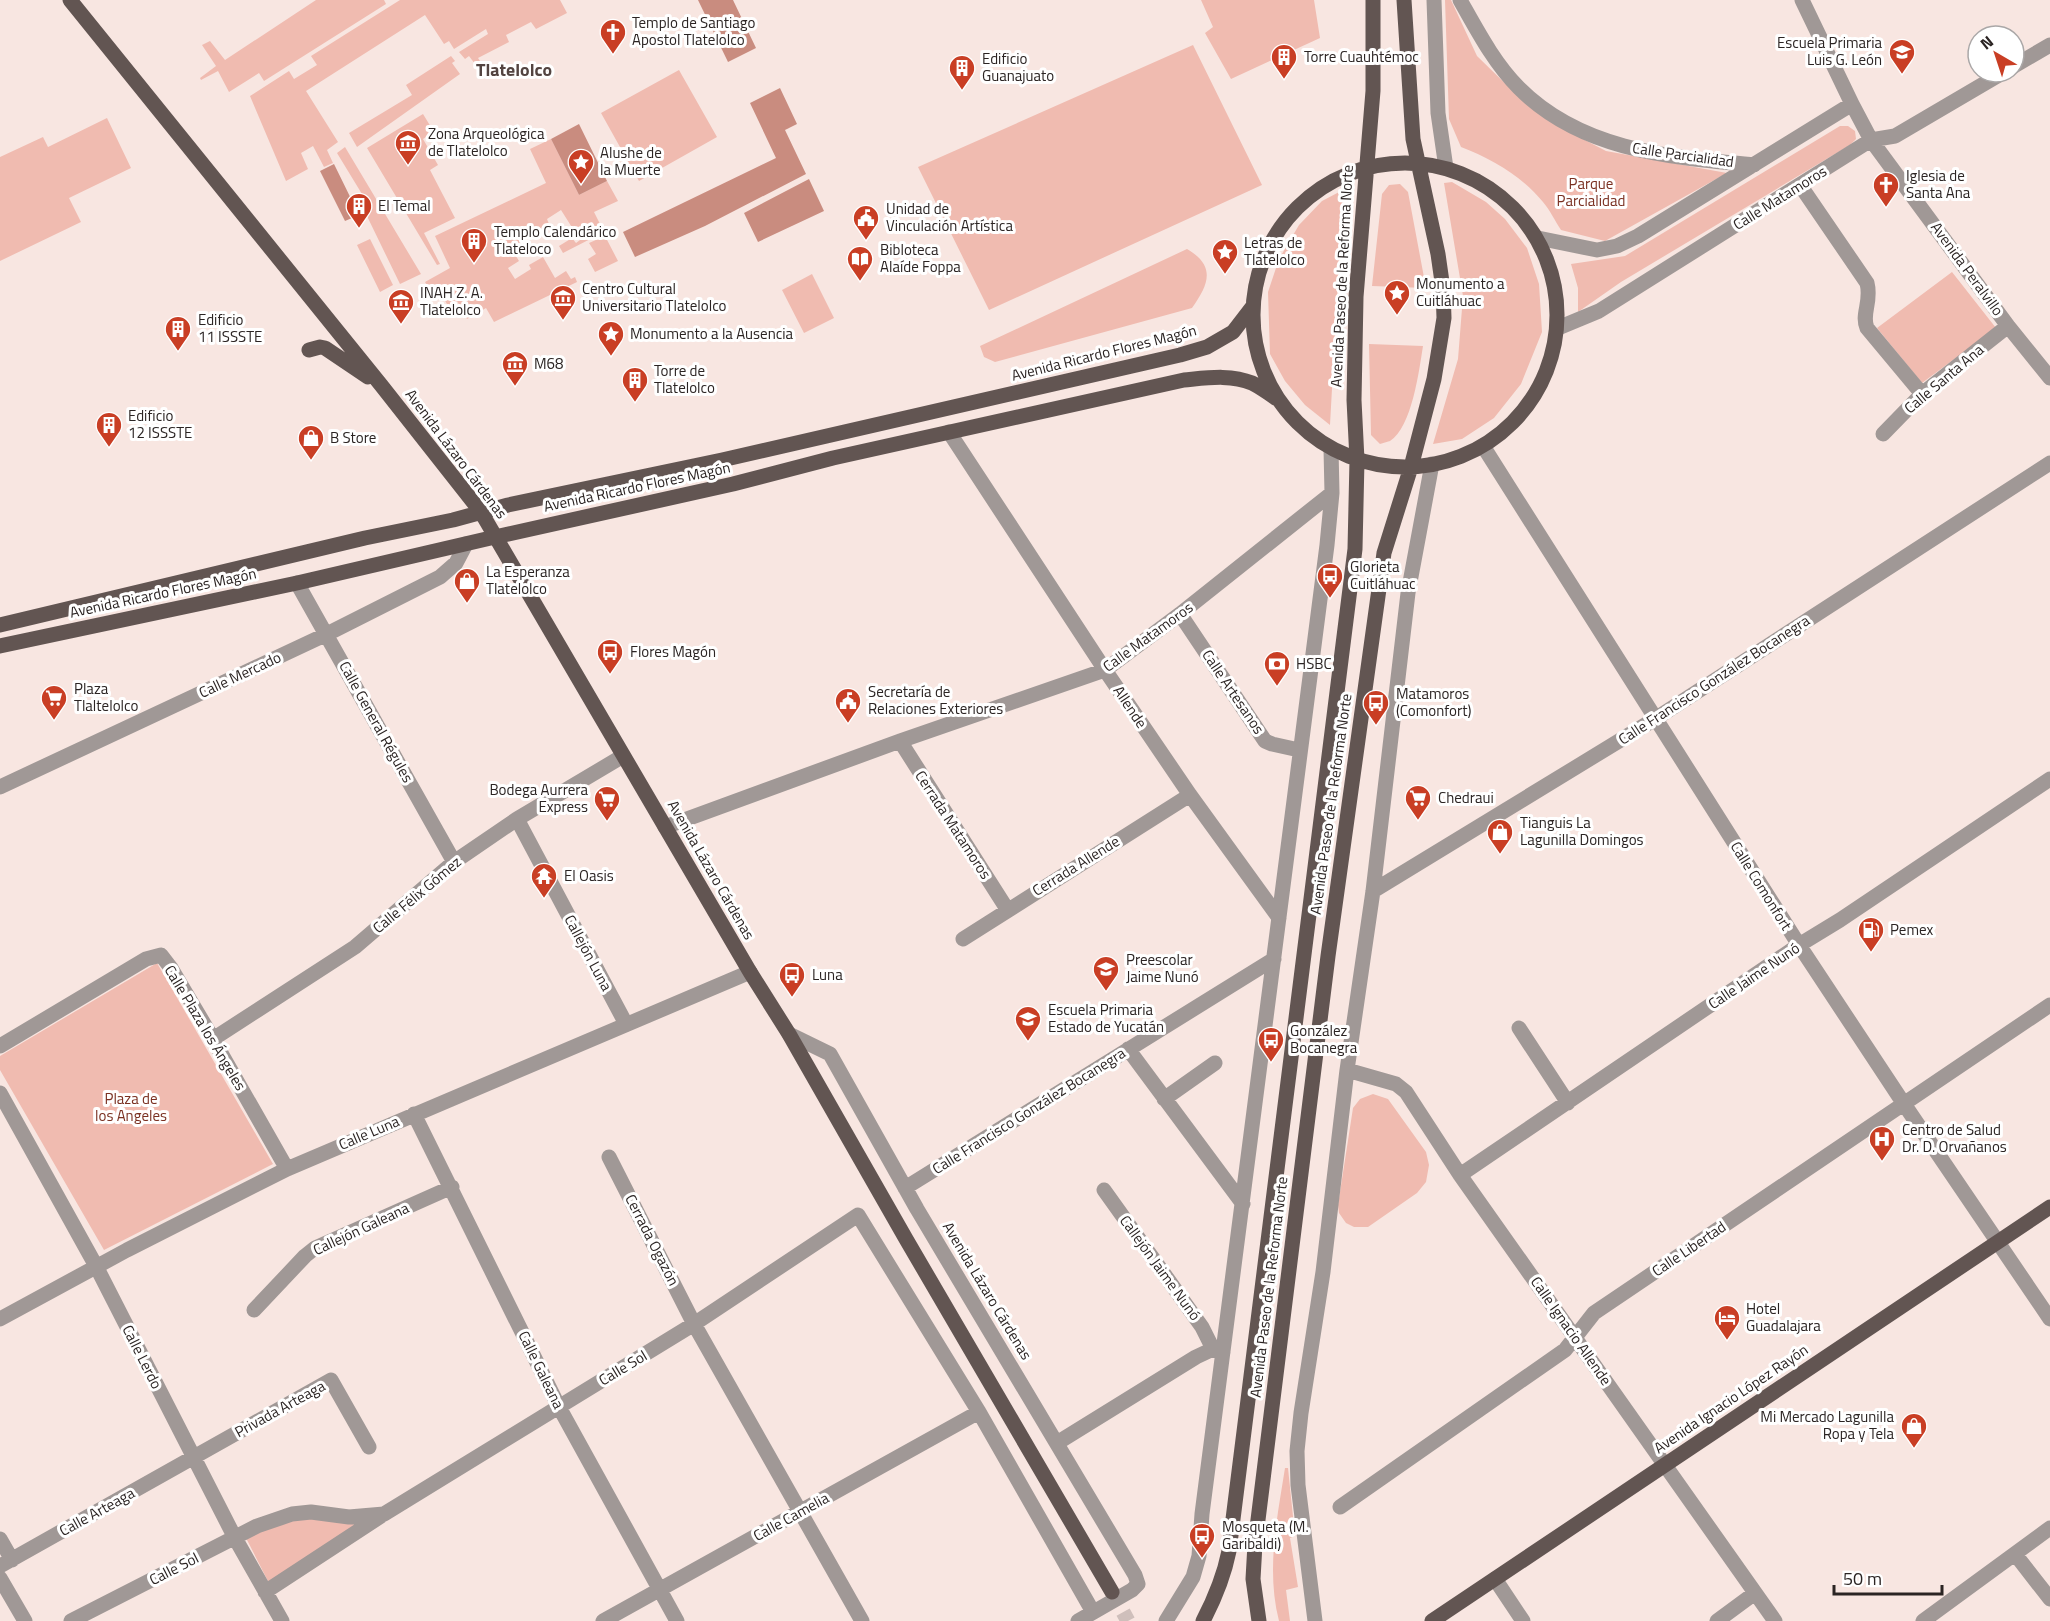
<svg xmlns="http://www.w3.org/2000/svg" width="2050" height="1621" viewBox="0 0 2050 1621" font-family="'Titillium Web',sans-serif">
<rect width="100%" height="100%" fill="#f8e6e1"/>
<path fill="#f0bbb0" d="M316,0H384L386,4L264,81L259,73L229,92L218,71L201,80L200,78L216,66L202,45L210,41L225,60Z
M400,0H560L567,13L536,29L531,22L506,35L509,42L478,58L480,61L475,64L469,56L465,59L459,52L488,34L486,29L454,49L449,41L444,44L425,15L306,91L338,142L327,150L333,163L324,167L313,146L301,153L308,169L286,181L250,96L289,71L294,79L317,65L311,56Z
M1201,0H1314L1320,38L1231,79L1205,33L1213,27Z
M1445,0H1451L1477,56L1518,96L1556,125L1606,151L1727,173L1605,241L1561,230C1555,221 1550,210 1543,202C1522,176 1492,159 1461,147L1449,119Z
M1193,45L1262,185L989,310L918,167Z
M451,56L455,61L452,63L460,74L357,147L349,133L412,95L406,85Z
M679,70L717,137L639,181L601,113Z
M423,114L434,132L423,139L438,165L430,170L455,218L424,233L440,264L437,265L367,148Z
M107,118L131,168L69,198L81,222L0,261V157L43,137L48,147Z
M1840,126H1848L1855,131L1856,139L1850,145L1621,282L1578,312V288L1571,264L1625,256Z
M551,139L579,195L607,181L618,201L594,212L604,232L563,253L559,246L572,238L576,243L580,240L561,210L547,219L549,224L511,248L519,261L508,268L515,279L531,269L529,265L543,257L555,278L566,271L571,279L575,277L577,282L494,322L486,308L467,319L457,301L448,306L442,295L435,298L425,282L450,268L435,236L546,183L530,149Z
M345,147L421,274L400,284L365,212L359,215L354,206L365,199L337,153Z
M1452,182L1486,202L1505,219L1527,248L1539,284L1542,332L1521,384L1494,418L1462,439L1433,444L1458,359L1463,296L1444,183Z
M1400,184L1408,192L1426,288L1372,286L1382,194L1389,185Z
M1343,190L1330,425L1305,405L1285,381L1270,354L1268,292L1279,259L1299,225L1322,201Z
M605,236L618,261L595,272L588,259L596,254L589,243Z
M370,239L393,285L380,292L357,245Z
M1187,249C1216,266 1209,284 1192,308L995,362L984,357L980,346Z
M1952,272L1996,328L1922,383L1877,328Z
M812,274L834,318L804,333L782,290Z
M1369,344L1423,346C1419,371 1412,427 1390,441C1389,441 1381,444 1380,444L1371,435Z
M157,963L273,1164L104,1250L0,1070V1056Z
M1373,1094L1388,1099L1426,1152L1429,1165L1426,1182L1417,1193L1368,1227H1354L1346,1223L1339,1213L1338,1205L1353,1108L1360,1099Z
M1285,1468H1288L1295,1536L1290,1538L1298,1587L1286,1590L1290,1621H1279C1266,1570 1277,1519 1285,1468Z
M292,1517L353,1523L358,1528L269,1583L245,1536Z"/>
<path fill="#c98c7f" d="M698,0H733L756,48L728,62Z
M780,88L797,124L785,130L806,174L705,226L635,257L623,232L776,158L750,103Z
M579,124L607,181L579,195L551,139Z
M334,164L359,215L345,221L320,171Z
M809,179L824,211L758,242L744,213Z"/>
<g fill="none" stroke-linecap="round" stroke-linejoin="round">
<path stroke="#cfbfbb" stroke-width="15" stroke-dasharray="15 8" stroke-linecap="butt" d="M1112,1592L1128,1621"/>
<path stroke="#a09896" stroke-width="15" d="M1434,0L1438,113L1446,168
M1460,0C1477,30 1494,63 1519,88C1582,151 1670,157 1754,165
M1802,0L1852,104L1871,140L2008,326L2050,378
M2014,66L2050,45
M1800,185L1867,283C1872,302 1861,314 1867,328L1922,394
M1538,238L1597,250L1617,246L1638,236L1852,104
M1558,328L1599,311L1871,140L1895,136L2004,72
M949,432L1105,670L1190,795L1279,918
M1883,434L1922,394L2008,326
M1483,446L1799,945L1904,1104L2050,1319
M297,583L454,862
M1180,614L1265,741L1272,744L1299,750
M900,741L1007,909
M0,787L327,634L440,577L456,563L466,544
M517,819L626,1024
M665,827L900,741L1105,670L1180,614L1332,493
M1373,891L1655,719L2050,463
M963,939L1190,795
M1519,1028L1568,1103
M789,1034L830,1054L917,1209L1135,1575L1138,1584L1132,1590L1078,1621
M213,1039L355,947L454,862L517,819L623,756
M0,1046L146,959L161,955L171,968L213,1039L287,1169
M1128,1049L1243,1204
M1347,1070L1396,1084L1406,1092L1460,1175L1775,1621
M0,1093L96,1266L235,1538L282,1621
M1164,1099L1215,1063
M414,1114L559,1407L677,1621
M609,1157L694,1324L862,1621
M1460,1175L1799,945L1840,920L2050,779
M905,1188L1274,959
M1104,1190L1202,1327L1213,1349
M254,1310L305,1256L315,1248L452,1187
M0,1319L127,1250L287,1169L750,972
M1057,1443L1196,1357L1213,1349L1223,1352
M1340,1507L1565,1350L1594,1313L2050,1005
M0,1539L12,1560
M2015,1554L2050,1599
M0,1566L331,1380L369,1447
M0,1578L25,1621
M1495,1579L1523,1621
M265,1592L381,1516
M71,1621L257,1526L292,1514L311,1512L349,1517L384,1514L694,1324L858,1215L979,1412L1093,1612
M603,1621L979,1412
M1166,1621L1193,1577L1199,1556L1202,1514L1327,545L1332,493L1331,449
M1315,1621L1298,1485L1297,1451L1301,1413L1323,1272L1347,1070L1373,891L1408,593L1432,464
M1717,1621L1755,1593
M1923,1621L2050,1528"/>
<path stroke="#625552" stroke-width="15" d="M70,0L381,385L481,512L750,972L789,1034L906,1239L1112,1592
M1253 315a152 152 0 1 1 304 0a152 152 0 1 1-304 0Z
M309,350L320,347L325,348L368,377
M0,625L365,538L453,520L508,505L722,460L1180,355L1207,347L1233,332L1253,306
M0,646L297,583L495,537L733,484L833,458L1184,380C1206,378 1231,374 1252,383C1261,387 1269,394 1277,399
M1203,1621C1215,1598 1224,1576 1229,1551L1355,549L1357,460L1354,400L1356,297L1373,91V0
M1259,1621L1253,1579L1255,1544L1328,956L1384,553L1411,467L1434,379L1444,318L1443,289L1438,254L1413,139L1404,0
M1432,1621L2050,1207"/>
</g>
<defs>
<g id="church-pin" transform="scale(1.35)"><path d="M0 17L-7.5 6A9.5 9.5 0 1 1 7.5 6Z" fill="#c93e24" stroke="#fff"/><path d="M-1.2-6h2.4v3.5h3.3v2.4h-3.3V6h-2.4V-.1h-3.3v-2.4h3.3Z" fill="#fff"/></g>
<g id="school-pin" transform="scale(1.35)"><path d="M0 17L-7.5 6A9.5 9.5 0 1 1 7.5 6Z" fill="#c93e24" stroke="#fff"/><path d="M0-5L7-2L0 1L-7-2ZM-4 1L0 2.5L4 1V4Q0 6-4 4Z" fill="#fff"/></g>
<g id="building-pin" transform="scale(1.35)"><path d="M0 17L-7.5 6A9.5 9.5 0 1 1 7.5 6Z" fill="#c93e24" stroke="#fff"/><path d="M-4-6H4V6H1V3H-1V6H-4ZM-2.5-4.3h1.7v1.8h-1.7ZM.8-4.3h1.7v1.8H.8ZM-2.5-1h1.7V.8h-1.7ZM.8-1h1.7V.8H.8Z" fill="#fff"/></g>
<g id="museum-pin" transform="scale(1.35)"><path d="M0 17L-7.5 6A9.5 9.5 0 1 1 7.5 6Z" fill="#c93e24" stroke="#fff"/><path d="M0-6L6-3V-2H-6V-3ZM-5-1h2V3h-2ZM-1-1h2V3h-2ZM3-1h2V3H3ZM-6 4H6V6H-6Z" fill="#fff"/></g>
<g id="sight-pin" transform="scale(1.35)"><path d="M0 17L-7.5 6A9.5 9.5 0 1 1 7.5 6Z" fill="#c93e24" stroke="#fff"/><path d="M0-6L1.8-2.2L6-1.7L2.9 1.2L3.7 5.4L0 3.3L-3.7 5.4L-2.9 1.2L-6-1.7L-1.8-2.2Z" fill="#fff"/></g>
<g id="civic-pin" transform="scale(1.35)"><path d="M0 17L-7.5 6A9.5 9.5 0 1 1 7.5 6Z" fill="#c93e24" stroke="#fff"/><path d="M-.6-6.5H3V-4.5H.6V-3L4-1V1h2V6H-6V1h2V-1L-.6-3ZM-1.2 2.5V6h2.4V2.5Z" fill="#fff"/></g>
<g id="library-pin" transform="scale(1.35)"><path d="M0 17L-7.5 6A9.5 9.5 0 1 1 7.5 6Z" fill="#c93e24" stroke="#fff"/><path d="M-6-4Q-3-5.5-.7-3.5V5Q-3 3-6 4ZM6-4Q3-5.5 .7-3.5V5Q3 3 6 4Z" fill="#fff"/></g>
<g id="shop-pin" transform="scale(1.35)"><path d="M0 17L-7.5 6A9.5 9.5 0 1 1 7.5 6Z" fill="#c93e24" stroke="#fff"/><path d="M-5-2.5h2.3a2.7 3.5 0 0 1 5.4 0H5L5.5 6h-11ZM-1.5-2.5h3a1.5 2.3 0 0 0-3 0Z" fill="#fff"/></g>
<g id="bus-pin" transform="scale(1.35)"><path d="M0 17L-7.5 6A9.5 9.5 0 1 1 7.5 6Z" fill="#c93e24" stroke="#fff"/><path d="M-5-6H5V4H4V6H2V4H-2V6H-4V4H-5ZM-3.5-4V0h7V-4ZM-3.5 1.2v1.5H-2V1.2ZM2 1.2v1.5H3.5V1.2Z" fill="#fff"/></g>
<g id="bank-pin" transform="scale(1.35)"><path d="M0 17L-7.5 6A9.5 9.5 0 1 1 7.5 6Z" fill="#c93e24" stroke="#fff"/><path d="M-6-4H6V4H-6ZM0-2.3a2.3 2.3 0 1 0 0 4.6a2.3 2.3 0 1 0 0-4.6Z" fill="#fff"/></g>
<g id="supermarket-pin" transform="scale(1.35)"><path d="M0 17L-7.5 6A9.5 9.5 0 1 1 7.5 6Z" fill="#c93e24" stroke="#fff"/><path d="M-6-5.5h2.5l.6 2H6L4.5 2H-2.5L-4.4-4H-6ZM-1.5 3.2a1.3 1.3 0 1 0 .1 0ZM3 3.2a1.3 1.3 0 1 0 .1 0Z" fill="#fff"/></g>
<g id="temple-pin" transform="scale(1.35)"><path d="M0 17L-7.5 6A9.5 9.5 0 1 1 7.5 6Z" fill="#c93e24" stroke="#fff"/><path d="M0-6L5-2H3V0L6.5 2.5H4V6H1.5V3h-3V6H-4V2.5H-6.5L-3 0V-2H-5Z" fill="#fff"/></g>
<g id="fuel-pin" transform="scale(1.35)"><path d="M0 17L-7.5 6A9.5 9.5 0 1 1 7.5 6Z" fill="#c93e24" stroke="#fff"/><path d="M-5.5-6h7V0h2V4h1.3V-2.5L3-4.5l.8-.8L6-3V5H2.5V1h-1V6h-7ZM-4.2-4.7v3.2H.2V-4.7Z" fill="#fff"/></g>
<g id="hospital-pin" transform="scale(1.35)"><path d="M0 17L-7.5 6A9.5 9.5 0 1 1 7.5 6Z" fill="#c93e24" stroke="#fff"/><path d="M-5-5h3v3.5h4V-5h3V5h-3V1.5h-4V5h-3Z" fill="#fff"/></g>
<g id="hotel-pin" transform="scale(1.35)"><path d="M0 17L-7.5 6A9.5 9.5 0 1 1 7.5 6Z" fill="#c93e24" stroke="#fff"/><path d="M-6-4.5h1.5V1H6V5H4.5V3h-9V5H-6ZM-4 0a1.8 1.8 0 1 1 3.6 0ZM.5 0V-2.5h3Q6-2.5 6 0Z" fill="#fff"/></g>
</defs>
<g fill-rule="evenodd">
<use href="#church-pin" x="613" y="32"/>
<use href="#school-pin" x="1902" y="52"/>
<use href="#building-pin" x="1284" y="57"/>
<use href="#building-pin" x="962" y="68"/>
<use href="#museum-pin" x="408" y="143"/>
<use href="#sight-pin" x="581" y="162"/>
<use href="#church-pin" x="1886" y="185"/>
<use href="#building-pin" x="359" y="206"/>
<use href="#civic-pin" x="866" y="218"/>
<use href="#building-pin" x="474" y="241"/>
<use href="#sight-pin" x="1225" y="252"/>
<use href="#library-pin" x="860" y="259"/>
<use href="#sight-pin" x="1397" y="293"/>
<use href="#museum-pin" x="563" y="298"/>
<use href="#museum-pin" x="401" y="302"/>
<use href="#building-pin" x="178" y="329"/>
<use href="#sight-pin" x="611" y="334"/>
<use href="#museum-pin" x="515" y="364"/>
<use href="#building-pin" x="635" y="380"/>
<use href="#building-pin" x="109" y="425"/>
<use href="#shop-pin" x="311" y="438"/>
<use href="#bus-pin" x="1330" y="576"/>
<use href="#shop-pin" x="467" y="581"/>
<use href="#bus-pin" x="610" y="652"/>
<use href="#bank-pin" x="1277" y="664"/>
<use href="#supermarket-pin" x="54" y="698"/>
<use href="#civic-pin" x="848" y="701"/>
<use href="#bus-pin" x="1376" y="703"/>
<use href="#supermarket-pin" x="1418" y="798"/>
<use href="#supermarket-pin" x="607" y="799"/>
<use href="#shop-pin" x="1500" y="832"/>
<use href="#temple-pin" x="544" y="876"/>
<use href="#fuel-pin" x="1871" y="930"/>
<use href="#school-pin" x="1106" y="969"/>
<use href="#bus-pin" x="792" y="975"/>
<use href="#school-pin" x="1028" y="1019"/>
<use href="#bus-pin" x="1271" y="1040"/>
<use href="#hospital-pin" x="1882" y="1139"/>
<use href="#hotel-pin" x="1727" y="1318"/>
<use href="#shop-pin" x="1914" y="1426"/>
<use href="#bus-pin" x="1202" y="1536"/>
</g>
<g text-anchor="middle" stroke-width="6" stroke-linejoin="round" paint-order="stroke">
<g font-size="15" fill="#2b2423" stroke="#fff" text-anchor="start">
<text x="632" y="28">Templo de Santiago<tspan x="632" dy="17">Apostol Tlatelolco</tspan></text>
<text x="1882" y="48" text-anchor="end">Escuela Primaria<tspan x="1882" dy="17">Luis G. León</tspan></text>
<text x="1304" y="62">Torre Cuauhtémoc</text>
<text x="982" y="64">Edificio<tspan x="982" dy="17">Guanajuato</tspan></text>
<text x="428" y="139">Zona Arqueológica<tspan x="428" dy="17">de Tlatelolco</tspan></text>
<text x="600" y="158">Alushe de<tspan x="600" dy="17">la Muerte</tspan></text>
<text x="1906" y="181">Iglesia de<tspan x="1906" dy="17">Santa Ana</tspan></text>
<text x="378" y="211">El Temal</text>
<text x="886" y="214">Unidad de<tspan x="886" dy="17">Vinculación Artística</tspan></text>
<text x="494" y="237">Templo Calendárico<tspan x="494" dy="17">Tlateloco</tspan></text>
<text x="1244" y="248">Letras de<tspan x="1244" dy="17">Tlatelolco</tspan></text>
<text x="880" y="255">Bibloteca<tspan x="880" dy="17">Alaíde Foppa</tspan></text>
<text x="1416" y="289">Monumento a<tspan x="1416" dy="17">Cuitláhuac</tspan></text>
<text x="582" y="294">Centro Cultural<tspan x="582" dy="17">Universitario Tlatelolco</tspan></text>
<text x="420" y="298">INAH Z. A.<tspan x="420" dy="17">Tlatelolco</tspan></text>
<text x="198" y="325">Edificio<tspan x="198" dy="17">11 ISSSTE</tspan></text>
<text x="630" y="339">Monumento a la Ausencia</text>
<text x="534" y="369">M68</text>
<text x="654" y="376">Torre de<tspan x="654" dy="17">Tlatelolco</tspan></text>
<text x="128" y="421">Edificio<tspan x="128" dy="17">12 ISSSTE</tspan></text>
<text x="330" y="443">B Store</text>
<text x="1350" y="572">Glorieta<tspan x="1350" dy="17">Cuitláhuac</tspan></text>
<text x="486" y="577">La Esperanza<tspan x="486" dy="17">Tlatelolco</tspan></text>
<text x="630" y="657">Flores Magón</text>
<text x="1296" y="669">HSBC</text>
<text x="74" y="694">Plaza<tspan x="74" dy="17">Tlaltelolco</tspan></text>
<text x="868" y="697">Secretaría de<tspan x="868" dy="17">Relaciones Exteriores</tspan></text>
<text x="1396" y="699">Matamoros<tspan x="1396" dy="17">(Comonfort)</tspan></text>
<text x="588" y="795" text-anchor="end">Bodega Aurrera<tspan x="588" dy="17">Express</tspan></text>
<text x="1438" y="803">Chedraui</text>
<text x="1520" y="828">Tianguis La<tspan x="1520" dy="17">Lagunilla Domingos</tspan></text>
<text x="564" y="881">El Oasis</text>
<text x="1890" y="935">Pemex</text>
<text x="1126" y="965">Preescolar<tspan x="1126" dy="17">Jaime Nunó</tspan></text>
<text x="812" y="980">Luna</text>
<text x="1048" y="1015">Escuela Primaria<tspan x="1048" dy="17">Estado de Yucatán</tspan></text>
<text x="1290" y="1036">González<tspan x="1290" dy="17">Bocanegra</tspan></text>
<text x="1902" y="1135">Centro de Salud<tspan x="1902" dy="17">Dr. D. Orvañanos</tspan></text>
<text x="1746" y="1314">Hotel<tspan x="1746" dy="17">Guadalajara</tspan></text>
<text x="1894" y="1422" text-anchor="end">Mi Mercado Lagunilla<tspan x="1894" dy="17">Ropa y Tela</tspan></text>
<text x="1222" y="1532">Mosqueta (M.<tspan x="1222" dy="17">Garibaldi)</tspan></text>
</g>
<g font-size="15" fill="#2b2423" stroke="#fff">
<text transform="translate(1683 155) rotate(8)" y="5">Calle Parcialidad</text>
<text transform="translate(1780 198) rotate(-32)" y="5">Calle Matamoros</text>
<text transform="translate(1967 269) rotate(54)" y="5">Avenida Peralvillo</text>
<text transform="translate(1342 276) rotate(-87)" y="5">Avenida Paseo de la Reforma Norte</text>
<text transform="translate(1104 353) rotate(-14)" y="5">Avenida Ricardo Flores Magón</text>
<text transform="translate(1944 379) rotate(-40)" y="5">Calle Santa Ana</text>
<text transform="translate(456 454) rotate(53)" y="5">Avenida Lázaro Cárdenas</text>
<text transform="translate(637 487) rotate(-12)" y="5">Avenida Ricardo Flores Magón</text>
<text transform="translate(163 593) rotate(-12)" y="5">Avenida Ricardo Flores Magón</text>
<text transform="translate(1148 637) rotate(-36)" y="5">Calle Matamoros</text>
<text transform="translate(240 675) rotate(-25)" y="5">Calle Mercado</text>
<text transform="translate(1714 680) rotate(-33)" y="5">Calle Francisco González Bocanegra</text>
<text transform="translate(1233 692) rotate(56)" y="5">Calle Artesanos</text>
<text transform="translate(1130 707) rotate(56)" y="5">Allende</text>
<text transform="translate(376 722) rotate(61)" y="5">Calle General Régules</text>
<text transform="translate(1331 804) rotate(-82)" y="5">Avenida Paseo de la Reforma Norte</text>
<text transform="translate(953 825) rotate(57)" y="5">Cerrada Matamoros</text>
<text transform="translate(1076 866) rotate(-32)" y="5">Cerrada Allende</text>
<text transform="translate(711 870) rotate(60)" y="5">Avenida Lázaro Cárdenas</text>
<text transform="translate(1761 886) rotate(58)" y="5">Calle Comonfort</text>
<text transform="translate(417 895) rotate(-40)" y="5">Calle Félix Gómez</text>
<text transform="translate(588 953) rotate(62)" y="5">Callejón Luna</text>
<text transform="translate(1754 976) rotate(-34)" y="5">Calle Jaime Nunó</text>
<text transform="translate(205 1028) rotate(59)" y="5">Calle Plaza los Ángeles</text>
<text transform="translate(1029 1111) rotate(-32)" y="5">Calle Francisco González Bocanegra</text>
<text transform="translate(369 1133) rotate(-23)" y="5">Calle Luna</text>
<text transform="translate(361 1229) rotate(-25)" y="5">Callejón Galeana</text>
<text transform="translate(652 1240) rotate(63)" y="5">Cerrada Ogazón</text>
<text transform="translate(1689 1249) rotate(-34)" y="5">Calle Libertad</text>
<text transform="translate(1160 1268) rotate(54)" y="5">Callejón Jaime Nunó</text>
<text transform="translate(1269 1287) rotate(-83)" y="5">Avenida Paseo de la Reforma Norte</text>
<text transform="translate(987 1291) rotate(59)" y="5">Avenida Lázaro Cárdenas</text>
<text transform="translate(1571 1331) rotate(55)" y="5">Calle Ignacio Allende</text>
<text transform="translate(142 1357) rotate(63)" y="5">Calle Lerdo</text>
<text transform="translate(623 1368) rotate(-31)" y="5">Calle Sol</text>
<text transform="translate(541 1370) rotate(64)" y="5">Calle Galeana</text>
<text transform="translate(1731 1399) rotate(-34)" y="5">Avenida Ignacio López Rayón</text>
<text transform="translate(280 1409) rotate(-29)" y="5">Privada Arteaga</text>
<text transform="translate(97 1512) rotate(-29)" y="5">Calle Arteaga</text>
<text transform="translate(791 1517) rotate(-29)" y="5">Calle Camelia</text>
<text transform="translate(174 1569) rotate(-27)" y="5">Calle Sol</text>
</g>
<g font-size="15" fill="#7a3021" stroke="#fff">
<text x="1591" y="189">Parque<tspan x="1591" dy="17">Parcialidad</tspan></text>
<text x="131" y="1104">Plaza de<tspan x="131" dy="17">los Angeles</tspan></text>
</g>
<g font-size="18" font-weight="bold" fill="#534441" stroke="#fff">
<text x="514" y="76">Tlatelolco</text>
</g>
</g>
<g transform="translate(1996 54) rotate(321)"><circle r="28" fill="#ffffff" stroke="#aaa7a7" stroke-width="1.5"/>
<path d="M0-4.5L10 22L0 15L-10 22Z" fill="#c93e24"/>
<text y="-9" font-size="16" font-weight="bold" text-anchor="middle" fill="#2b2423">N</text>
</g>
<path d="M1834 1585v9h108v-9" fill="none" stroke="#2b2423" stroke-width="3"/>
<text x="1843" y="1585" font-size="18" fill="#2b2423" stroke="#ffffff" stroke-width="4.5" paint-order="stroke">50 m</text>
</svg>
